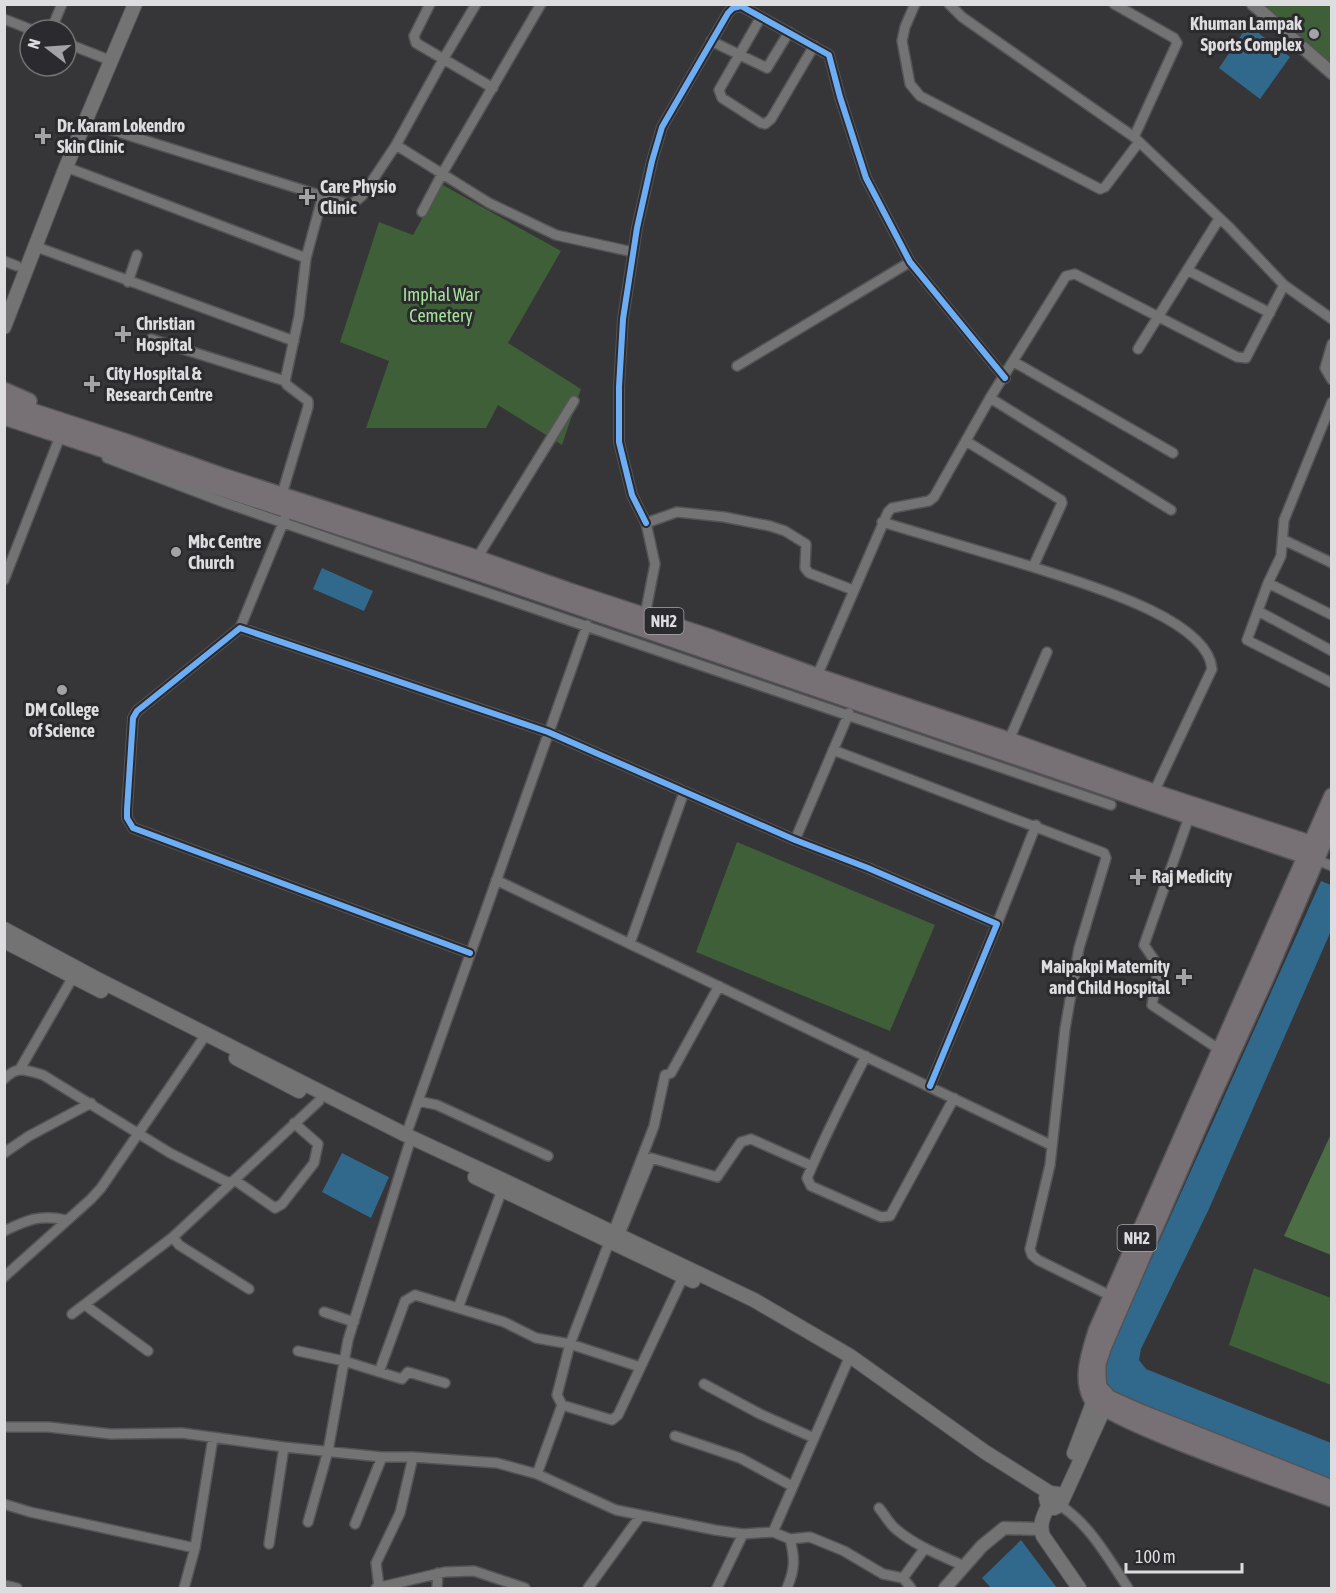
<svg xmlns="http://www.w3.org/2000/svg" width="1336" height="1593" viewBox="0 0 1336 1593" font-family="'Asap Condensed',sans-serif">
<rect width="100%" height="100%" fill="#363537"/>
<path fill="#3e5f38" d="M1262,5H1331V64Z
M441,184L561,251L508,343L581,389L562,445L498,405L486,428H366L389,361L340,342L379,222L413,235Z
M737,842L935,925L890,1031L696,952Z
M1254,1268L1331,1298V1385L1229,1345Z"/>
<path fill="#4b6e44" d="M1331,1134V1255L1284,1236Z"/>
<path fill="#31698c" d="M1248,25L1290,57L1260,99L1219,68Z
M322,568L373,591L364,611L313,589Z
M1321,881L1331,885V931L1208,1211L1141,1349L1139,1360L1146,1369L1331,1443V1480L1112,1394C1104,1382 1103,1374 1106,1360Z
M342,1153L389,1177L371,1218L322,1192Z
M1021,1540L1057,1588H991L982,1578Z"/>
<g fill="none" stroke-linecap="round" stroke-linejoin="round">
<g stroke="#545355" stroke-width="12">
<path id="minor" d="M430,4L414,36L416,43L493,88
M915,4L905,27L902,41L910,84L920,96L1100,189L1105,187L1139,142
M949,4L962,17L1134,137L1229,227L1284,285L1332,319
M1114,4L1174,38L1177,43L1134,137
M761,17L719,90L722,98L761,123L765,124L771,119L814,46
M4,19L32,30
M51,30L62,4
M711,41L767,68L789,32
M66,43L104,58
M86,122L351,205L362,196L396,145L444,58L476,4
M396,145L489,203L556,235L633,252
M66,167L306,258
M422,212L442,174L541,4
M34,246L294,341
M4,261L17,266
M1187,270L1270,313
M128,282L137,255
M151,339L285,381
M1332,344L1325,368L1332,380
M1138,349L1219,219
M1014,362L1173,453
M737,366L910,262
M990,398L1171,510
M1332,402L1284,520L1281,556L1268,583L1247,640L1332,683
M107,458L223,502L383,557L1111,805
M282,494L308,407V401L287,385L285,381L299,316L306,258L323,195
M882,522L1033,567L1062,503L1061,500L966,441
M646,523L632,495L619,442V387L623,319L637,228L652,161L662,127L728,13L733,8L741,6L829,55L840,97L866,178L910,262L1005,378
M1284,540L1332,563
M477,558L574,401
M1033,567C1075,581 1208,617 1212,669L1154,792
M4,580L61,434
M1268,583L1332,615
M1258,611L1332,651
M644,620L655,564L646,523L677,512L724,517L770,526L785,531L806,544L805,568L809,573L853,590
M240,628L285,518
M817,676L888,512L892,508L929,501L934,497L990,398L1066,276L1075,274L1237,357L1246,358L1284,285
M1009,740L1047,652
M833,750L1104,853L1106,858L1079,948L1065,1029L1050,1165L1030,1249L1032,1255L1038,1260L1111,1296
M1189,817L1144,945L1159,967L1152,1005L1220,1050
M795,840L849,713
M1317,860L1332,866
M496,880L1051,1145
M997,924L1036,825
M630,943L684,792
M470,953L133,828L127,818V810L133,718L137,711L240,628L548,732L795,840L868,868L997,924L930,1086
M866,1056C845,1096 825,1136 807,1178L811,1186L881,1217L890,1216L954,1098
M20,1069L73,977
M4,1079C17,1065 27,1070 43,1075L170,1153L227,1182L236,1181L275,1208L282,1204L314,1163L318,1144L294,1123
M418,1101L437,1105L548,1156
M406,1135L587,625
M4,1153L29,1136L91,1103
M502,1190L458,1308L504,1322L536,1338L570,1344L654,1126L665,1075L671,1073L719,986
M4,1231C27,1220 40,1214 66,1220
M619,1236L651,1158L717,1177L741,1142L751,1139L812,1166
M173,1237L179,1245L249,1289
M4,1277L91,1199L101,1188L207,1033
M85,1305L148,1351
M324,1312L354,1322
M72,1314L173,1237L319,1101
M298,1351L344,1361L402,1379L408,1372L445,1383
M640,1367L570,1344L557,1395L562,1405L612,1420L618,1415L683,1277
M379,1372L405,1301L415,1295L458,1308
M704,1384L760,1414L814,1438
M4,1427H48L111,1434L182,1433L284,1447L382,1457H413L497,1463L537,1474L616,1510L715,1530L743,1534L773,1532
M675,1436L740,1458L792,1486
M537,1474L562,1405
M4,1504L30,1512L195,1548
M1060,1505C1091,1526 1108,1558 1128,1588
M879,1508C885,1515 890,1525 897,1530C916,1546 942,1556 964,1566
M308,1522L328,1451L348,1340L411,1138
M355,1524L382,1457
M790,1539L810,1537L844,1551L883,1574L903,1578L911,1588
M269,1544L284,1447
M903,1578L925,1548
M4,1585L17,1588
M379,1587L376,1563L400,1513L413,1457
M184,1588L195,1548L213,1438
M376,1588L445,1572L474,1571L525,1588
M437,1588L438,1573
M588,1588L641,1515
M717,1588L743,1534
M787,1588C795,1569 795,1559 790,1539L773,1532L850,1356"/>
</g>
<g stroke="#545355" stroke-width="15">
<path id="tertiary" d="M1253,4L1332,73
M945,1588L982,1546L1004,1528L1040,1529"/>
</g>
<g stroke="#545355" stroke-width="16">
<path id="secondary" d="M4,327L66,167L135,4
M4,929L97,979L406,1135L505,1181L754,1300L850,1356L985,1452L1050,1493
M4,941L101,991
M236,1058L299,1091
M475,1177L693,1281
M1074,1453L1097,1392
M1061,1503L1108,1400
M1048,1506L1054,1508L1060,1505L1061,1500L1058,1494L1050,1493L1046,1498L1048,1506C1043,1517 1039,1525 1043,1536L1079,1588"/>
</g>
<g stroke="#545355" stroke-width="18">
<path id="trunk" d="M4,390L29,401
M4,402L127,442L226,477L477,558L573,592L713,638L817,676L1009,740L1154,792L1322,847
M4,417L473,571L1317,860
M1332,796L1096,1331C1090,1352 1080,1377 1091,1398C1103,1419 1296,1486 1332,1499
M1332,823L1266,978L1201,1122L1104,1346L1098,1364V1377L1099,1387L1109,1398L1143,1413L1332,1488"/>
</g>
<use href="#minor" stroke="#737374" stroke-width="9"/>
<use href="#tertiary" stroke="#737374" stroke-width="12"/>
<use href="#secondary" stroke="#737374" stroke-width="14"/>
<use href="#trunk" stroke="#777074" stroke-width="15"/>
<g stroke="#2b2a2e" stroke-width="10">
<path id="cycleway" d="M646,523L632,495L619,442V387L623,319L637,228L652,161L662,127L728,13L733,8L741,6L829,55L840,97L866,178L910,262L1005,378
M470,953L133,828L127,818V810L133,718L137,711L240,628L548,732L795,840L868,868L997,924L930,1086"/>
</g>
<use href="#cycleway" stroke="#6dadf4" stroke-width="6"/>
</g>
<g fill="#a3a2a4" stroke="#2b2a2e" stroke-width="2">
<circle cx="1314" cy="34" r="6"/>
<path d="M40 127h6v6h6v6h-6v6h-6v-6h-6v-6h6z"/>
<path d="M304 188h6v6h6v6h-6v6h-6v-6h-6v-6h6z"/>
<path d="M120 325h6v6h6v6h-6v6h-6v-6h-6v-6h6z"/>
<path d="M89 375h6v6h6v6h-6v6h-6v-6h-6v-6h6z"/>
<circle cx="176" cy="552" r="6"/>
<circle cx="62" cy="690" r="6"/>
<path d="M1135 868h6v6h6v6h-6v6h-6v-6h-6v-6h6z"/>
<path d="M1181 968h6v6h6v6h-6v6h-6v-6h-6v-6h6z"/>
</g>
<g text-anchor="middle" stroke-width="6" stroke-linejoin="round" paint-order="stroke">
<g fill="#2b2a2e" stroke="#a8a7aa" stroke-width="1.5">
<rect x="644.5" y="608" width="39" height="26" rx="4.5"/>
<rect x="1117.5" y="1225" width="39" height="26" rx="4.5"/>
</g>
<g font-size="16" font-weight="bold" fill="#dddcdf">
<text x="664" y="627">NH2</text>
<text x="1137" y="1244">NH2</text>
</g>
<g font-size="18" font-weight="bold" fill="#dddcdf" stroke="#2b2a2e" text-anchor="start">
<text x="1302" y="30" text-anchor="end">Khuman Lampak<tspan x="1302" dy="21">Sports Complex</tspan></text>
<text x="57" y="132">Dr. Karam Lokendro<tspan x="57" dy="21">Skin Clinic</tspan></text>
<text x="320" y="193">Care Physio<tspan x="320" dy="21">Clinic</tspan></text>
<text x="136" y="330">Christian<tspan x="136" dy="21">Hospital</tspan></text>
<text x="106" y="380">City Hospital &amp;<tspan x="106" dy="21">Research Centre</tspan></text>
<text x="188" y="548">Mbc Centre<tspan x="188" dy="21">Church</tspan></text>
<text x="62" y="716" text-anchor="middle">DM College<tspan x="62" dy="21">of Science</tspan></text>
<text x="1152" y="883">Raj Medicity</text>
<text x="1170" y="973" text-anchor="end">Maipakpi Maternity<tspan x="1170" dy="21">and Child Hospital</tspan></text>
</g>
<g font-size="18" fill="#a5e399" stroke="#2b2a2e">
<text x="441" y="301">Imphal War<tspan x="441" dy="21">Cemetery</tspan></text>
</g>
</g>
<rect width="1336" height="1593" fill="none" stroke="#dddcdf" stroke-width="12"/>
<g transform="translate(48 48) rotate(287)"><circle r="28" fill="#2b2a2e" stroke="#727175" stroke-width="1.5"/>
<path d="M0-4.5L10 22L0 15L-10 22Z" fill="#a3a2a4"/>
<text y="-9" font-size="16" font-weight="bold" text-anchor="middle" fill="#dddcdf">N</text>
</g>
<path d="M1126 1563v9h116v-9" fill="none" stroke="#dddcdf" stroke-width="3"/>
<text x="1135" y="1563" font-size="18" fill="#dddcdf" stroke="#2b2a2e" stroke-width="4.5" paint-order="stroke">100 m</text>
</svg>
